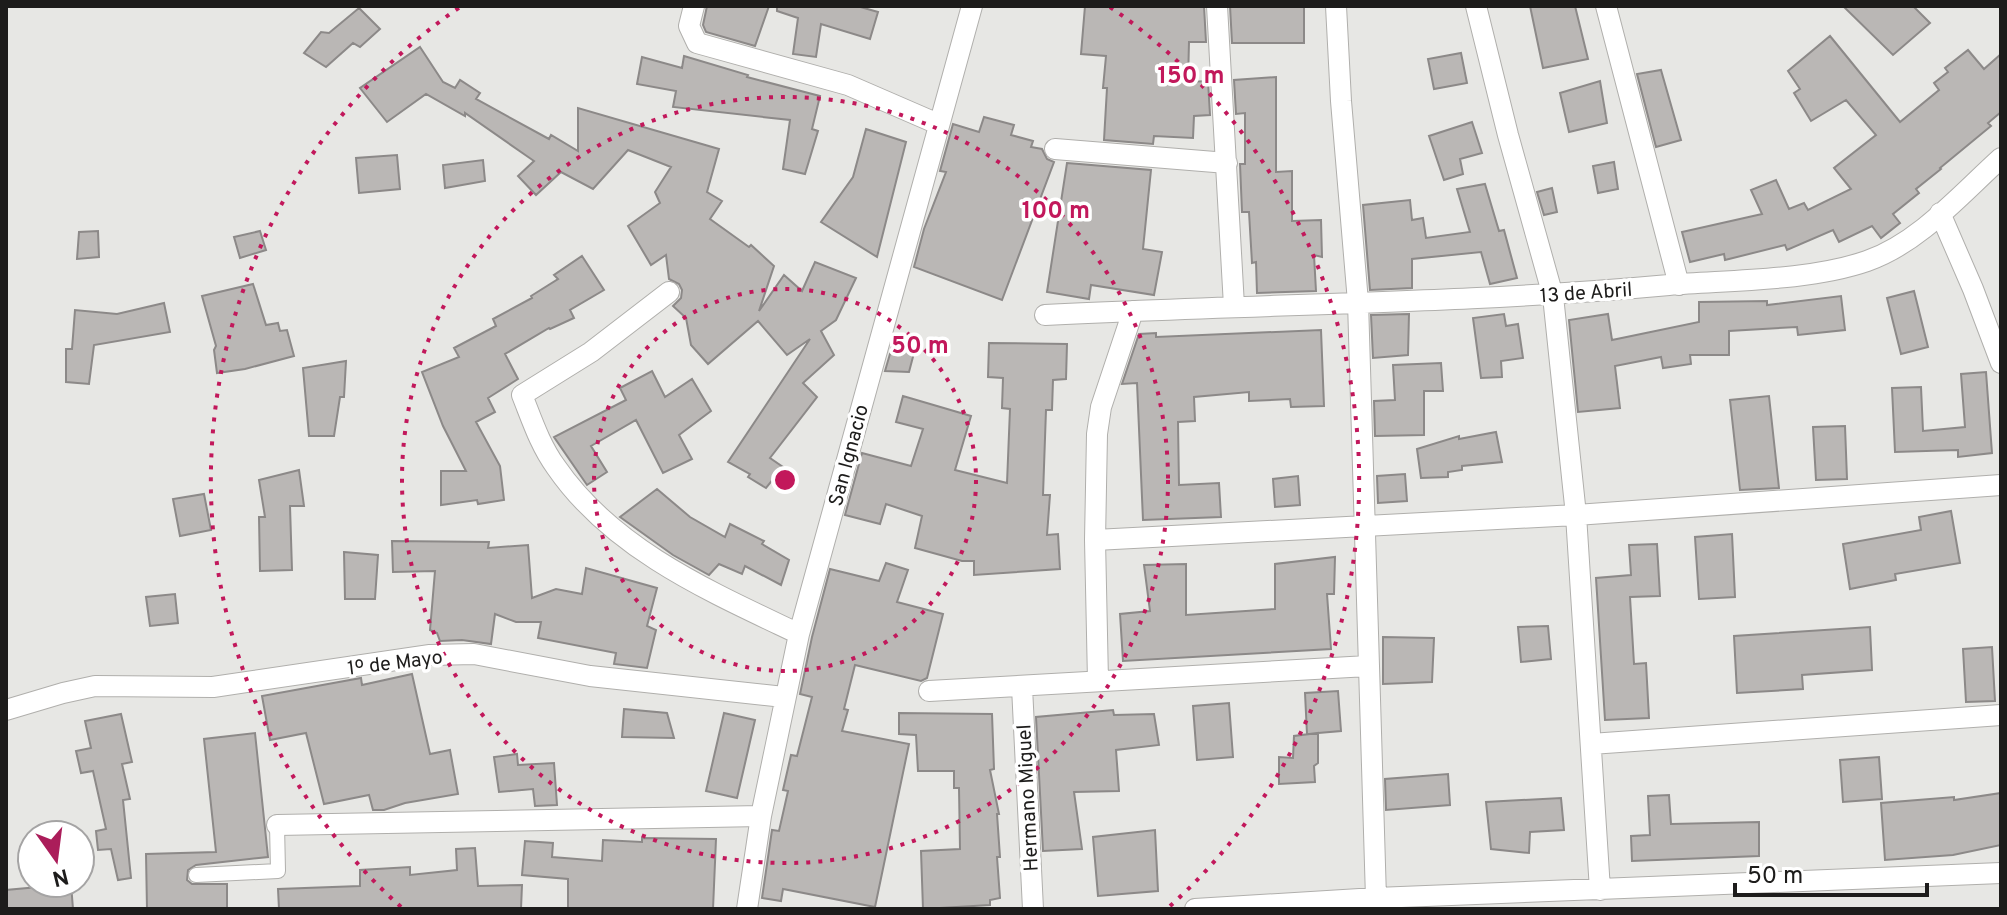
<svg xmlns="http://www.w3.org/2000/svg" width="2007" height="915" viewBox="0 0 2007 915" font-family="Overpass,sans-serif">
<rect width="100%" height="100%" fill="#e7e7e4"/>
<path fill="#bab7b5" stroke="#8c8988" stroke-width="2" d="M707,6H769L755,46L706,32L703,25Z
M777,6H857L878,12L870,39L821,24L816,57L793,54L798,18L777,11Z
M1085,6H1204L1206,42H1189L1188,82L1208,81L1210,115L1194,116L1193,138L1154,136L1153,144L1104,140L1107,88H1103L1106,56L1081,54Z
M1230,6H1304V43H1232Z
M1530,6H1575L1588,59L1543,68Z
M1843,6H1913L1930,23L1893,55Z
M359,8L380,29L360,47L353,43L326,67L304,53L321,32L329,33Z
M1830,36L1900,122L1939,90L1934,83L1948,72L1945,68L1968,50L1984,69L2001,54V112L1988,123L1991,126L1940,168L1941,169L1916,189L1919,193L1893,214L1900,223L1881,238L1872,226L1839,242L1833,230L1787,250L1785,245L1725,260L1724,254L1690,262L1682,232L1762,214L1751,190L1776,180L1789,209L1804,203L1808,210L1851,189L1834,168L1876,135L1846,100L1811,121L1794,93L1800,89L1788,71Z
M420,47L443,82L455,88L460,80L480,93L476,99L549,139L551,135L578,151V108L719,149L707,192L722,201L710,219L749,247L751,245L774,266L759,311L784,275L802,291L815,262L856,278L836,320L821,331L834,355L803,383L817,397L770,458L783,467L766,488L748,477L750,474L728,462L810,339L787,355L758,321L708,364L691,345L686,318L673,306L681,298L682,290L679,284L669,279L666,255L651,265L628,226L660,203L655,192L671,167L628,150L593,189L561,172L536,195L518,176L534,161L465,113V116L426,94L387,122L360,88Z
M1461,53L1467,83L1434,89L1428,59Z
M684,56L748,75L747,77L820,96L812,129L818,131L805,174L783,169L790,120L673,107L676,91L637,84L642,57L682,68Z
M1661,70L1681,140L1656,147L1637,74Z
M1276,77V172L1292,171V221L1321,220L1322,257L1314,255L1316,291L1257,293L1256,262L1252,263L1249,212H1242L1240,164H1245V113L1236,114L1234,80Z
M1600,81L1607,123L1569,132L1560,93Z
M984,117L1014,125L1011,135L1033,141L1031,147L1042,149L1047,159L1054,162L1002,300L914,267L924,229L946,172L940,171L953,124L979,132Z
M1472,122L1482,153L1460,159L1463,174L1444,180L1429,136Z
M866,129L906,142L877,257L821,222L853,177Z
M397,155L400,189L359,193L356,158Z
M483,160L485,181L445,188L443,165Z
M1614,162L1618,189L1598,193L1593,166Z
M1067,163L1151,170L1143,249L1162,252L1154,295L1091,285L1089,299L1047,292Z
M1485,184L1499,231L1504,230L1517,278L1490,284L1481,252L1412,259V288L1370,290L1363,205L1410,200L1412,220L1423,218L1426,238L1470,232L1457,189Z
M1552,188L1557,212L1544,215L1537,192Z
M98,231L99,257L77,259L79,232Z
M260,231L266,250L240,258L234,237Z
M582,256L604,290L570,310L574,318L550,329L549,328L505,354L518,379L488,398L495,412L476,422L500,466L504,500L478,504L477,500L441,505V471H466L443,426L422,372L459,357L454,348L496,326L493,319L532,298L531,296L558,279L554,275Z
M253,284L266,325L278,323L280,331L287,330L294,356L245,369L217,373L214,350L216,346L202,296Z
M1914,291L1928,347L1901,354L1887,298Z
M1841,296L1845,330L1798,335L1797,327L1729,331V355H1690L1691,364L1663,368L1661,357L1615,366L1620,408L1578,412L1569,320L1608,314L1612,340L1699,322V302L1767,301V305Z
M164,303L170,332L94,345L89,384L66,382V349H72L75,310L117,314Z
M1409,314L1408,355L1373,358L1371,315Z
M1504,314L1506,326L1518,324L1523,358L1501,361L1502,377L1481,378L1473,318Z
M1321,330L1324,406L1291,407L1290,399L1249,401V392L1194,397L1195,421L1178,422L1179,485L1219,483L1221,517L1143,520L1137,383L1122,384L1139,334L1156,333V337Z
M989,343L1067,344L1066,379L1053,380L1052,410H1046L1043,495H1050L1047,535L1058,534L1060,569L974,575V561H962L915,548L922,516L886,504L880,524L845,515L862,453L911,466L923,429L896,422L903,396L971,416L955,470L1007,483L1010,409L1002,408L1003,378L988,377Z
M892,347L914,353L909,372L885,371Z
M346,361L344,397H340L334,436H309L303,368Z
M1441,363L1443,391H1424V435L1375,436L1374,401L1395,400L1393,365Z
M652,371L665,397L692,379L711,411L679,435L692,459L663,473L636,420L591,446L607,472L587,485L554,437L626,400L620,388Z
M1986,372L1992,453L1958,457V450L1895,452L1892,388L1921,387L1923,431L1965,427L1961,374Z
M1769,396L1779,488L1740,490L1730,400Z
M1845,426L1847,479L1816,480L1813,427Z
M1496,432L1502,462L1462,466V470L1448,472V477L1421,478L1417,449L1459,436V439Z
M299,470L304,506H290L292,570L260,571L259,517H265L259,480Z
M1405,474L1407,501L1378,503L1377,476Z
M1298,476L1300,505L1275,507L1273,479Z
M657,489L690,517L725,537L730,524L764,541L762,544L789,560L781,585L745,566L742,574L719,564L709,575L673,555L620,517Z
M204,494L211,530L180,536L173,499Z
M1951,511L1960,563L1895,574L1896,580L1850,589L1843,544L1921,530L1919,517Z
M1732,534L1735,597L1699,599L1695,537Z
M392,541L489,542L488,548L528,545L532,598L556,589L582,594L586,568L657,588L647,626L656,630L647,668L614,664L616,653L538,638L541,622H516L495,614L491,644L462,640L440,641L437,633L430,630L435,571L393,572Z
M1657,544L1660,596L1630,597L1634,664L1646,663L1649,718L1605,720L1596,578L1631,575L1629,545Z
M344,552L378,555L375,599H345Z
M1335,557L1334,594H1327L1331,649L1123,661L1120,614L1150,611L1144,565L1186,564V615L1275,609V564Z
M886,563L908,570L897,602L943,614L927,678L921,681L855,665L844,709L848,710L842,731L909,744L875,907L783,889L781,901L762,898L772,830L779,831L788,791L783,790L791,755L797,756L812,697L800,694L812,637L830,569L879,581Z
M175,594L178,623L150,626L146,597Z
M1548,626L1551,659L1521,662L1518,627Z
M1870,627L1872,670L1802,675L1803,689L1737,693L1734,636Z
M1383,637L1434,638L1432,682L1383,684Z
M1992,647L1995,701L1966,702L1963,649Z
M412,674L430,754L450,750L458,794L405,803L384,810H373L369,795L324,804L306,733L270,740L262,696L361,678L362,685Z
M1338,691L1341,731L1307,734L1305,693Z
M1229,703L1233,757L1197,760L1193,706Z
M624,709L667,713L674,738L622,737Z
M1113,710L1114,715L1154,714L1159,745L1116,750L1119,791L1074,792L1082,849L1043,851L1036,717Z
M724,713L755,720L737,798L706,791Z
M899,713L992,714L994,769L990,770L999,814H997L1000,857H997L1000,898L990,900V905L923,909L921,851L960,849L959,788H954V771H918L916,735L899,734Z
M121,714L132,762L122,764L130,799L123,800L131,878L118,880L111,849L98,850L96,831L106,829L93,771L81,773L76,751L91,748L85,721Z
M255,733L268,857L196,865L188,870L187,880L192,884H227V909H147L146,854L216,852L204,739Z
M1318,733V763L1314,766L1315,782L1279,784V757L1293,758L1294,736Z
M517,754L518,765L554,763L557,805L535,806L533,789L499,792L494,757Z
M1879,757L1882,799L1843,802L1840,760Z
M1448,774L1450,805L1386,810L1385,779Z
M2001,793V845L1953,855L1885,860L1881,803L1954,797V800Z
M1669,795L1671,824L1759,822V856L1632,861L1631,836L1650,835L1648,796Z
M1561,798L1564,830L1530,832L1529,853L1491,849L1486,802Z
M1155,830L1158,891L1098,896L1093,837Z
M642,838L716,839L713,909H568V879L522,875L525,841L553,843L552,857L602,861L603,840L642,842Z
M475,848L478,886L522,885L521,909H279L278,889L360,886V870L410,867V875L457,870L456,849Z
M71,884L73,909H6V890Z"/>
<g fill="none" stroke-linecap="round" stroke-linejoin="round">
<g stroke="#b0afac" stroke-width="16">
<path id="pedestrian" d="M196,875L278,871L277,825"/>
</g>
<g stroke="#b0afac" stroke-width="22">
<path id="minor" d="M694,6L689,26L697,43L848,85L938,124
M1217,6L1234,306
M1336,6L1341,101L1358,302L1376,898
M1476,6L1508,135L1553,296L1576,515L1600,890
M1606,6L1679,285
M1055,149L1227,163
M1940,213L1973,289L2001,363
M669,292L591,352L522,395C532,420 540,445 556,467C613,550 711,592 799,634
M1045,315C1253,304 1462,304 1669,285C1731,280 1809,281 1867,261C1919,243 1961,194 2001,158
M1095,540L1576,515L2001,485
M1098,681L1095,540L1097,434L1101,407L1133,311
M1022,687L1033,909
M929,691L1368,666
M6,710L63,693L95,686L213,687L430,655L474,654L590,676L784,697
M1591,744L2001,715
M277,825L761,816
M747,909L761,816L799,634L972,6
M1195,909L1376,898L2001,873"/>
</g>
<use href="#pedestrian" stroke="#fff" stroke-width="14"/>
<use href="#minor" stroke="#fff" stroke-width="20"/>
</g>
<g fill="none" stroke="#c2185b" stroke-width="4" stroke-dasharray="4 8">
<circle cx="785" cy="480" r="191"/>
<circle cx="785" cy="480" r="383"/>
<path d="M401 907A574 574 0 0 1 460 7M1110 7A574 574 0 0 1 1169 907"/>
</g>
<g text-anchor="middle" stroke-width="7" stroke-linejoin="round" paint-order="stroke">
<g font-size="20" fill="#1d1c1b" stroke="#fff">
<text transform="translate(1586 292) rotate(-4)" y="7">13 de Abril</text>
<text transform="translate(848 455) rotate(-75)" y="7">San Ignacio</text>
<text transform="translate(395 662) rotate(-7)" y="7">1º de Mayo</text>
<text transform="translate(1027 798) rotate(-93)" y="7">Hermano Miguel</text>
</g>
</g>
<circle cx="785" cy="480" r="12" fill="#c2185b" stroke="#fff" stroke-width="4"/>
<g font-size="24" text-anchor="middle" font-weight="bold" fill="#c2185b" stroke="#fff" stroke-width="7" stroke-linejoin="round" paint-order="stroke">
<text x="1191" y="83">150 m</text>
<text x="1056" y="218">100 m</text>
<text x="920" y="353">50 m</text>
</g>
<rect width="2007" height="915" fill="none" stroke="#1d1c1b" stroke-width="16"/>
<g transform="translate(56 859) rotate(166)"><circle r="38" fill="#ffffff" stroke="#a5a4a4" stroke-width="2"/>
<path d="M0-6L14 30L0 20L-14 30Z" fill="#ab1d5a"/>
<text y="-12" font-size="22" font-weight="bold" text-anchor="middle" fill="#1d1c1b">N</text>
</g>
<path d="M1735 883v12h192v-12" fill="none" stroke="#1d1c1b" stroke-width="4"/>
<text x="1747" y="883" font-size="24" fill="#1d1c1b" stroke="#ffffff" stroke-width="6" paint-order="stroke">50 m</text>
</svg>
